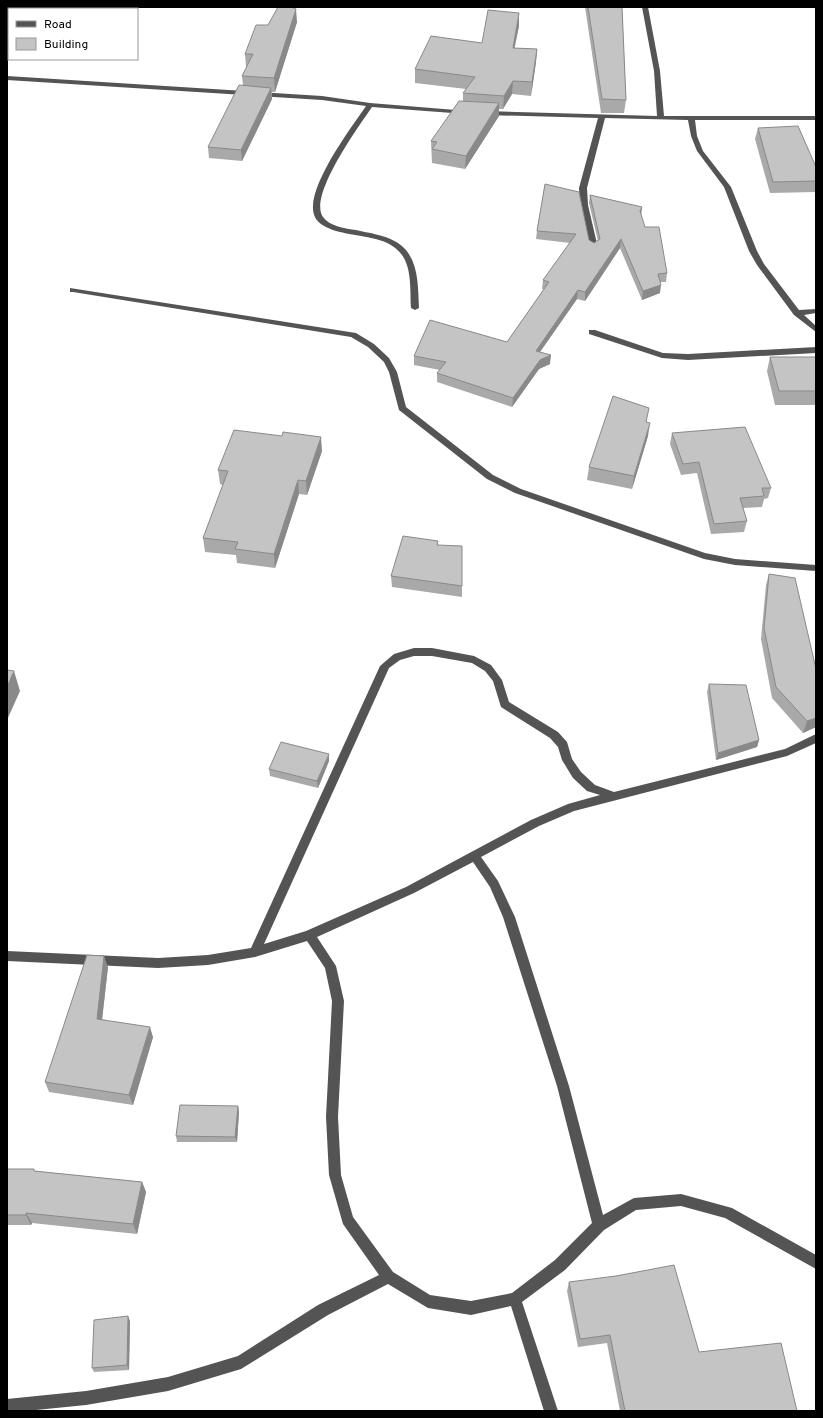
<svg xmlns="http://www.w3.org/2000/svg" width="823" height="1418" viewBox="0 0 823 1418" font-family="Overpass,sans-serif">
<rect width="100%" height="100%" fill="#fff"/>
<g fill="none" stroke-linecap="round" stroke-linejoin="round">
<path fill="#545454" fill-rule="evenodd" d="M642,7H648L660,71L664,116H816V120H695L697,136L703,151L731,187L757,251L764,264L799,310L816,309V313L804,315L816,326V332L794,315L757,265L749,251L724,187L697,151L691,136L688,120L605,118L587,188L588,205L598,248L594,250L590,248L580,205L579,188L598,118L486,115L483,113L486,111L657,116L654,71Z
M7,76L322,96L370,103L468,111V113L466,114L372,107C359,126 308,196 323,217C329,226 346,229 356,230C373,234 394,236 406,250C419,266 418,289 419,308L415,310L411,308C410,291 412,269 402,255C391,240 372,238 355,235C344,233 324,230 316,219C300,195 351,128 366,106L322,100L7,80Z
M70,288L356,333L374,344L389,358L397,372L406,407L493,475L521,489L705,553L735,559L816,565V571L735,565L704,559L515,493L487,479L399,410L389,372L384,362L368,347L351,337L73,292H70Z
M589,330H595L663,353L688,354L816,347V353L688,360L662,358L589,334Z
M414,648H432L474,656L491,665L502,680L509,702L558,732L567,742L572,759L581,772L595,785L614,792L785,749L816,734V743L787,756L574,811L539,826L481,857L498,881L515,917L569,1086L603,1215L634,1198L681,1194L732,1208L816,1255V1269L725,1218L681,1206L636,1210L604,1230L565,1270L522,1302L558,1411H544L511,1306L471,1315L428,1308L388,1284L328,1315L241,1369L168,1391L86,1405L26,1411H7V1399L86,1391L168,1377L238,1356L318,1305L379,1275L343,1224L329,1175L326,1117L332,1001L325,968L307,941L255,957L208,965L158,968L7,961V951L158,958L208,955L251,948L380,666L394,654ZM414,656H432L472,663L485,671L493,681L501,707L550,738L558,747L562,760L573,778L587,791L600,795L568,804L531,820L406,887L306,931L264,944L389,668L400,660ZM473,862L490,887L503,917L557,1086L592,1223L555,1260L512,1293L471,1301L430,1295L393,1272L353,1217L341,1175L338,1117L344,1001L336,966L317,937L414,893Z"/>
</g>
<path fill="#a9a9a9" d="M585,7H622L626,100L624,113H601Z
M297,22L275,92H272V99L242,161L209,158L208,147L243,85L242,76L247,67H246L245,54L268,25Z
M519,26L514,48L537,49L536,62L531,96L512,94L503,109H499V116L465,169L432,163L431,141L463,101V93L466,89L415,83V69L482,43Z
M758,128L816,167V192L770,193L755,139Z
M545,184L589,240L594,243L598,241L589,203L590,195L642,207L641,215L645,227L667,273L666,282H660V293L642,300L620,248L585,301L577,299L540,352L550,364L539,369L512,407L437,382V373L440,370L414,365V356L507,342L544,289H542L543,280L570,243L536,239L537,231Z
M770,357H816V405H775L767,371Z
M647,422L648,436L632,489L587,480L589,467Z
M672,433L771,488L768,498L764,499L762,507L743,508L747,521L744,532L711,534L697,473L681,475L670,444Z
M322,451L307,495L299,494L275,568L237,563L236,555L205,552L203,538L223,485L220,484L218,470Z
M438,541V545L462,586V597L392,587L391,576Z
M769,574L816,669V727L803,733L772,698L761,639L766,585Z
M709,684L759,740L757,747L716,760L707,692Z
M329,761L318,788L270,776L269,769Z
M108,967L102,1019L153,1037L133,1105L49,1092L45,1082Z
M238,1106L239,1112L237,1142H177L176,1136Z
M7,1169L35,1171L142,1182L146,1192L137,1234L32,1223L31,1225H7Z
M569,1282L699,1352L797,1411H620L607,1343L578,1347L567,1291Z
M130,1321L129,1370L94,1372L92,1368Z"/>
<path fill="#898989" d="M296,9L297,22L275,92L274,78Z
M519,13V26L512,61L513,48Z
M537,49L536,62L531,96L532,82Z
M513,81L512,94L503,109L504,96Z
M271,88L272,99L242,161L241,150Z
M499,103V116L465,169L466,156Z
M642,207L641,215L640,211Z
M621,239L620,248L585,301V292Z
M661,285L660,293L642,300L643,291Z
M578,290L577,299L535,359L536,351Z
M551,355L550,364L539,369L512,407L513,398L540,360Z
M650,423L648,436L632,489L634,476Z
M321,437L322,451L307,495L306,481Z
M298,480L299,494L275,568L274,554Z
M14,671L20,691L7,720V687Z
M816,718V727L803,733L807,721Z
M759,740L757,747L716,760L718,753Z
M329,754V761L318,788L317,781Z
M104,956L108,967L101,1029L97,1019Z
M150,1027L153,1037L133,1105L129,1095Z
M238,1106L239,1112L237,1142L235,1137Z
M142,1182L146,1192L137,1234L133,1224Z
M26,1213L32,1223L31,1225L26,1215Z
M128,1316L130,1321L129,1370L127,1365Z"/>
<path fill="#c4c4c4" stroke="#898989" d="M278,7H291L296,9L274,78L242,76L253,54H245L256,25H268Z
M588,7H622L626,100L602,99Z
M488,10L519,13L513,48L537,49L532,82L513,81L504,96L463,93L475,77L415,69L431,36L482,43Z
M239,85L271,88L241,150L208,147Z
M459,101L499,103L466,156L432,149L437,142L431,141Z
M798,126L816,167V181L773,182L758,128Z
M545,184L579,192L589,240L594,243L600,239L590,195L642,207L640,211L645,227H659L667,273L658,274L661,285L643,291L621,239L585,292L578,290L536,351L551,355L540,360L513,398L437,373L446,362L414,356L430,320L507,342L549,282L543,280L576,234L537,231Z
M770,357H816V391H779Z
M613,396L649,408L646,422L650,423L634,476L589,467Z
M745,427L771,488H762L764,496L740,498L747,521L714,524L699,462L683,464L672,433Z
M234,430L282,436L283,432L321,437L306,481L298,480L274,554L235,549L238,542L203,538L228,471L218,470Z
M403,536L438,541L437,545L462,546V586L391,576Z
M769,574L795,578L816,669V718L807,721L776,687L764,628Z
M7,670L14,671L7,687Z
M709,684L746,685L759,740L718,753Z
M281,742L329,754L317,781L269,769Z
M87,955L104,956L97,1019L150,1027L129,1095L45,1082Z
M180,1105L238,1106L235,1137L176,1136Z
M7,1169H34V1171L142,1182L133,1224L26,1213V1215H7Z
M674,1265L699,1352L781,1343L797,1411H625L610,1335L580,1339L569,1282L616,1276Z
M128,1316L127,1365L92,1368L94,1320Z"/>
<rect width="823" height="1418" fill="none" stroke="#000000" stroke-width="16"/>
<rect x="8" y="8" width="130" height="52" fill="#ffffff" stroke="#999999"/>
<rect x="16" y="21" width="20" height="6" fill="#545454" stroke="#999999"/>
<text x="44" y="28" font-size="12" fill="#000000">Road</text>
<rect x="16" y="38" width="20" height="12" fill="#c4c4c4" stroke="#999999"/>
<text x="44" y="48" font-size="12" fill="#000000">Building</text>
</svg>
